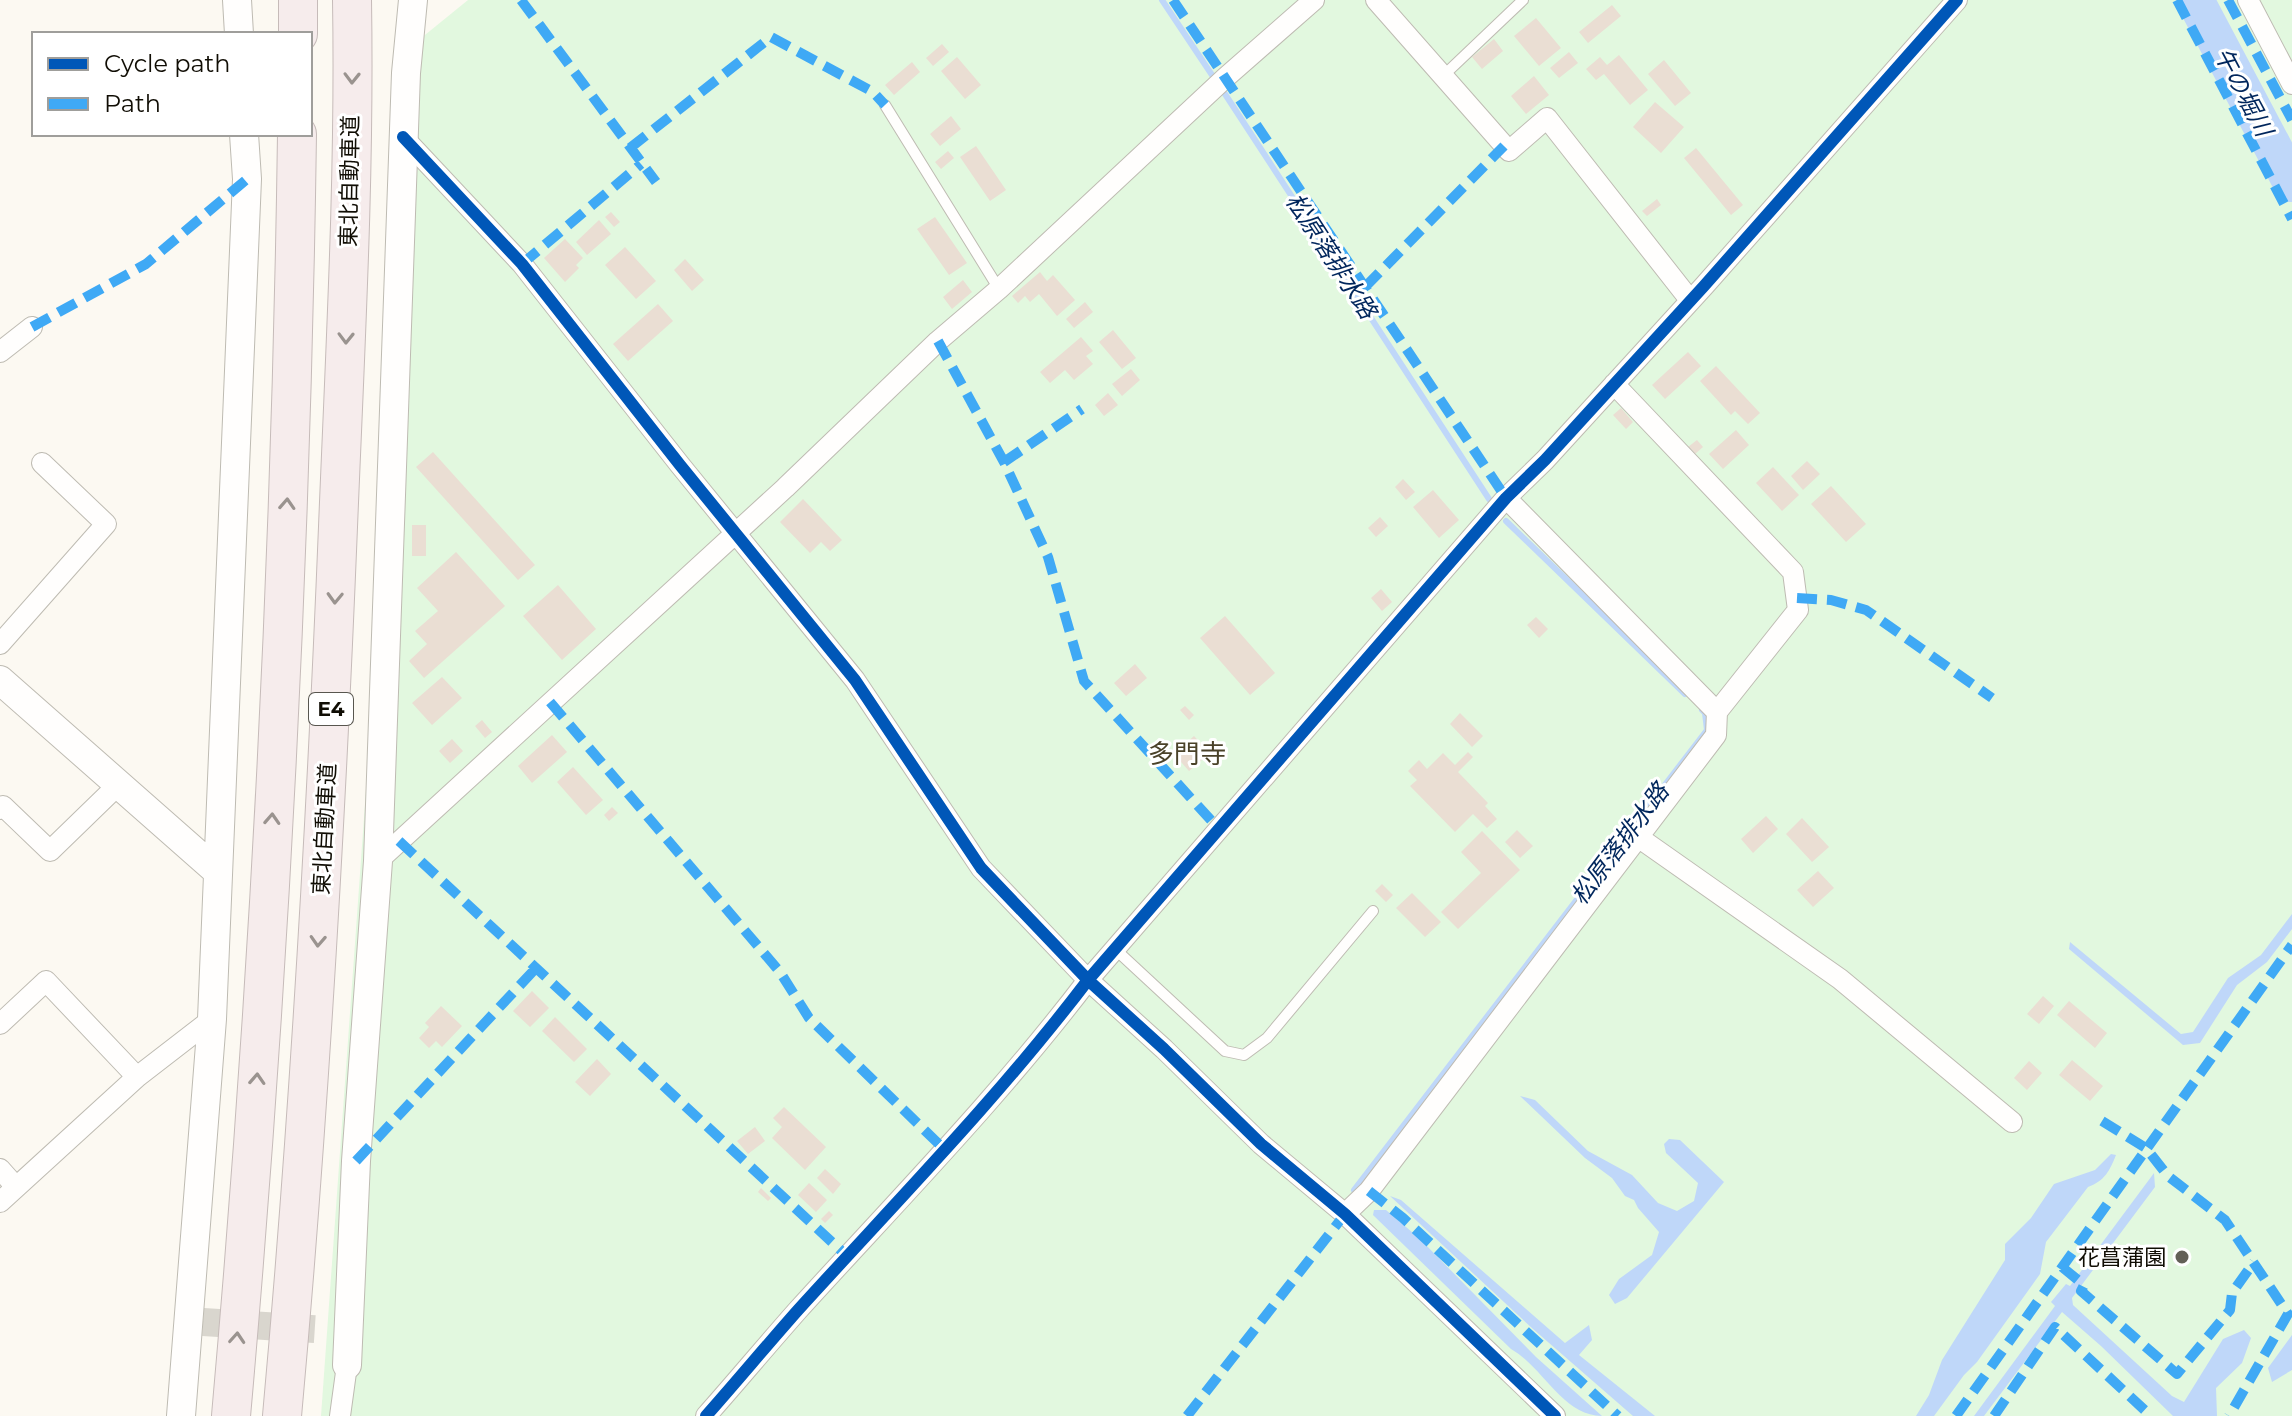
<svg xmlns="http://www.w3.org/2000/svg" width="2292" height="1416" viewBox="0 0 2292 1416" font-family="Montserrat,'Noto Sans JP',sans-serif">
<rect width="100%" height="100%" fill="#fcf9f2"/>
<path fill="#e2f8df" d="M468,0H2292V1416H321L420,39Z"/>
<path fill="#bfd7f9" d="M2292,914V929L2267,962L2237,985L2200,1043L2183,1045L2069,949L2070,942L2181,1034L2193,1032L2228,978L2261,955Z
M1520,1096L1535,1100L1588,1151L1632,1175L1658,1203L1677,1211L1694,1201L1698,1183L1666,1153L1664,1144L1669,1139L1680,1140L1724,1182L1627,1298L1615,1304L1609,1295L1619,1279L1652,1255L1659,1232L1638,1208L1634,1200L1625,1196L1612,1178L1585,1158Z
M2111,1154L2116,1155C2110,1170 2105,1181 2088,1187L2046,1242L2040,1274L1977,1362L1964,1375L1934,1416H1916L1929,1395L1942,1360L2005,1260V1244L2031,1218L2054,1184L2095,1170Z
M2154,1173L2155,1187L2072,1298L2073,1305L2172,1396L2184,1402L2223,1339L2244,1330L2251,1338L2242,1363L2216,1388L2217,1416H2173L2101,1346L2062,1312L1984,1416H1974L2055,1306L2051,1302L2066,1284L2070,1286Z
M1390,1196L1401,1200L1565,1343L1589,1325L1592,1340L1579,1355L1655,1416H1633L1533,1329Z
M1374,1210H1386L1419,1238L1536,1357L1602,1416C1563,1416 1543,1367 1511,1349L1373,1215Z
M2292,1335V1370L2272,1382L2268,1368Z"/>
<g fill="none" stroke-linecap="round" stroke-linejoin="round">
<path stroke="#bfd7f9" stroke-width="6" d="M1162,0L1214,78
M1225,94L1489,499
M1506,521L1685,694
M1354,1190L1707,730L1705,713L1702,710"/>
<path stroke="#bfd7f9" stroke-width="38" d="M2195,0L2292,183"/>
</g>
<path fill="#eaded3" d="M1612,5L1621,16L1588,43L1579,32Z
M1536,18L1561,48L1539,66L1514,36Z
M1494,39L1503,51L1482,69L1472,57Z
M942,44L949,52L933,66L926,58Z
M1569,52L1578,63L1559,78L1550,68Z
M1619,55L1648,90L1630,105L1604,74L1596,80L1586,69L1600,57L1607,65Z
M957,57L981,85L965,99L941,71Z
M1664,60L1691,93L1675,106L1648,74Z
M912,62L920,72L894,95L885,85Z
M1534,76L1549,95L1526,114L1511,96Z
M1655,102L1684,127L1661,153L1633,127Z
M951,116L961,129L940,146L930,134Z
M976,146L1006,190L990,201L960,157Z
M1696,148L1743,205L1731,215L1684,158Z
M948,151L954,158L941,169L935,162Z
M1657,199L1661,205L1647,216L1642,211Z
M611,212L620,222L614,227L605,217Z
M935,217L967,263L949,275L917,229Z
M599,220L611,234L587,255L576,242Z
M565,239L583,258L576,265L579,268L565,282L544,258Z
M625,247L656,281L636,299L605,265Z
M685,259L704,280L692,291L674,270Z
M1040,272L1047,281L1053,275L1075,300L1057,316L1039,294L1030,302L1025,296L1018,303L1012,296Z
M963,280L972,292L952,309L943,297Z
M1085,302L1093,312L1074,328L1066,319Z
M658,304L673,321L628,361L613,344Z
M1113,330L1136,358L1122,369L1099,342Z
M1081,337L1093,351L1086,356L1093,364L1074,380L1065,370L1050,383L1040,372Z
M1688,352L1701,366L1665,399L1652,385Z
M1716,366L1760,413L1748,424L1735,411L1731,415L1700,381Z
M1131,369L1140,380L1122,396L1112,384Z
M1108,393L1118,405L1104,416L1095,405Z
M1621,408L1633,422L1626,429L1613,415Z
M1736,430L1749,445L1723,469L1709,454Z
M1697,440L1703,447L1695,454L1688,447Z
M433,452L535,565L518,580L416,467Z
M1807,461L1820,474L1803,490L1791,476Z
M1773,467L1799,495L1782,511L1756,483Z
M1403,479L1415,492L1406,500L1395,487Z
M1831,486L1866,524L1846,542L1811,504Z
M1433,490L1459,520L1439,538L1413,507Z
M803,499L842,540L830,551L821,542L810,553L780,522Z
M1380,517L1388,526L1376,537L1368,528Z
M412,525H426V556H412Z
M456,552L505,606L424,678L409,661L427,644L415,631L438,611L417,588Z
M558,585L596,629L562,660L523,616Z
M1381,589L1392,602L1382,611L1371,598Z
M1225,616L1275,673L1250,695L1200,638Z
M1536,617L1548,629L1539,638L1527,625Z
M1135,664L1147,678L1126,696L1114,683Z
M442,677L462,698L432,725L412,703Z
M1185,706L1194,715L1189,720L1180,710Z
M1460,713L1483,736L1472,747L1450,724Z
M482,720L492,732L485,738L475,726Z
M552,735L567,752L532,783L518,766Z
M1194,736L1210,753L1189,771L1174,754Z
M452,739L463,751L450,763L439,751Z
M1468,752L1473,757L1458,772L1488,803L1485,806L1497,819L1487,828L1473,814L1455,832L1410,786L1417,780L1408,771L1419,760L1427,769L1443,753L1455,765Z
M573,767L603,800L586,815L557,782Z
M612,807L618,813L609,821L604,815Z
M1766,816L1778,829L1753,853L1741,839Z
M1802,818L1829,847L1812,862L1786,834Z
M1517,830L1533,846L1520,858L1505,842Z
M1482,831L1520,870L1458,929L1441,912L1481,873L1461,852Z
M1818,871L1834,888L1813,907L1797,890Z
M1382,884L1393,895L1386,902L1375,891Z
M1412,893L1441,922L1425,937L1396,908Z
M532,991L549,1008L530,1027L513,1011Z
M2043,996L2054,1006L2039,1024L2027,1014Z
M2069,1001L2107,1033L2095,1048L2057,1015Z
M441,1006L462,1026L442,1047L436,1041L429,1048L419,1038L429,1027L425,1023Z
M555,1017L587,1049L574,1062L542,1031Z
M597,1059L611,1074L590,1096L575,1082Z
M2072,1060L2103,1086L2090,1101L2059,1075Z
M2029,1061L2042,1073L2027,1090L2014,1078Z
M784,1107L826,1147L805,1170L772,1138L782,1127L773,1118Z
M755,1127L765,1141L748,1154L737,1141Z
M825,1169L841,1184L833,1194L817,1178Z
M809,1183L827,1200L816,1212L798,1195Z
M761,1188L771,1198L768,1201L758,1192Z
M829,1211L833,1215L825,1223L821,1219Z"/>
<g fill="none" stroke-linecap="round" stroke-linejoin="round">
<path stroke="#d9d6ce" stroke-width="28" stroke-dasharray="28 14" stroke-linecap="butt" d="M203,1322L328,1330"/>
<g stroke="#bebbb2" stroke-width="12">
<path id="lane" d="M1442,77L1523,0
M885,105L999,289
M1115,949L1225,1051L1244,1055L1267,1038L1373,911"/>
</g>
<g stroke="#bebbb2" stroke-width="22">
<path id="street" d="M1376,0L1509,151L1547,118L1690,300
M2248,0L2292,84
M403,137L522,264L680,465L855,680L981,868L1088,980L1164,1049L1261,1144L1345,1214L1555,1416
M0,352L32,327
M1614,384L1793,572L1798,610L1717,712
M0,644L106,524L42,463
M0,809L3,806L50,851L118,785
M1638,837L1840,979L2012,1122
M378,861L785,488L938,341L999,289L1225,78L1314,0
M0,1024L46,981L137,1077
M0,1169L16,1187
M0,1202L137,1077L212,1019
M1345,1214L1369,1191L1716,735L1717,712L1506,498
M340,1416L347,1365
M706,1416C737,1381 767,1345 798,1310C897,1201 999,1097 1088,980L1506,498L1545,460L1704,286L1957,0"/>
</g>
<g stroke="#bebbb2" stroke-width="30">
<path id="secondary" d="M237,0L239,34
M0,680L218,872
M347,1365L356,1161L378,861L406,73L413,0
M181,1416L212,1019L247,179L244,134"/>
</g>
<g stroke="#c6bbb9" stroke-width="40">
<path id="highway" d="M298,34V0
M231,1416C269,990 291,562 297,134
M282,1416C309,1120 326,824 338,527C345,352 355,175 352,0"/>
</g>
<use href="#lane" stroke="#fffefd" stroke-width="10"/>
<use href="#street" stroke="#fffefd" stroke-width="20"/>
<use href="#secondary" stroke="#fffefd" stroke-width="28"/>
<use href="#highway" stroke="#f6ecec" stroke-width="38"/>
<path stroke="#3fa9f5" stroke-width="10" stroke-dasharray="20 10" stroke-linecap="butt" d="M521,0L656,182
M1173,0L1506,498
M2177,0L2292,219
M2228,0L2292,120
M630,148L771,37L873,92L885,105
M522,264L641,164
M1365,287L1504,146
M32,327L146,264L247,179
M938,341L1004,462L1048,557L1084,681L1219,829
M1004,462L1082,409
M1797,598L1831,600L1866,610L1992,698
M550,702L780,972L809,1018L946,1151
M399,841L848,1257
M2102,1121L2146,1148L2168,1176L2225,1220L2288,1314L2229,1416
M356,1161L536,968
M1369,1191L1403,1218L1618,1416
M2062,1267L2084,1285L2081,1291L2177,1374L2230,1310L2232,1293L2254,1262
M1187,1416L1345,1214
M1956,1416L2292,945
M1994,1416L2055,1327L2151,1416"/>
<g stroke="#fff" stroke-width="17">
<path id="cycleway" d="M403,137L522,264L680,465L855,680L981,868L1088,980L1164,1049L1261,1144L1345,1214L1555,1416
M706,1416C737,1381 767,1345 798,1310C897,1201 999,1097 1088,980L1506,498L1545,460L1704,286L1957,0"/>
</g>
<use href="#cycleway" stroke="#0057b8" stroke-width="12"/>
</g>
<defs><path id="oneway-chevron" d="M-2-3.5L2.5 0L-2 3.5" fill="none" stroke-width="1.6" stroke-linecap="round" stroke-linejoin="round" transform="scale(2)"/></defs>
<g stroke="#9a938f">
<use href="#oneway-chevron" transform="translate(352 78) rotate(91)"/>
<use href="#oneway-chevron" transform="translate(346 338) rotate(91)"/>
<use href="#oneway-chevron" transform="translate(287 504) rotate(-87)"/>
<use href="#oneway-chevron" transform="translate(335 598) rotate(92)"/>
<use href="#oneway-chevron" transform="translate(272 819) rotate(-87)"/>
<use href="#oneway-chevron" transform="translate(318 941) rotate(93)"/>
<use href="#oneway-chevron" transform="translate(257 1079) rotate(-87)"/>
<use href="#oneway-chevron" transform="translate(237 1338) rotate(-86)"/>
</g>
<circle fill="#636057" stroke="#fff" stroke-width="3" cx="2182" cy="1257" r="8"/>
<g text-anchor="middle" stroke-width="6" stroke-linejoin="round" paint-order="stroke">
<rect fill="#fff" stroke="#58564f" stroke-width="2" x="309" y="693" width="44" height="32" rx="6"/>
<g font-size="20" font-weight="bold" fill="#100d04">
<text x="331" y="716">E4</text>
</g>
<g font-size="22" fill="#100d04" stroke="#fff">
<text transform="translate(349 181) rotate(-89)" y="8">東北自動車道</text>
<text transform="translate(324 829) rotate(-87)" y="8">東北自動車道</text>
</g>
<g font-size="22" fill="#100d04" stroke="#fff" text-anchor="end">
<text x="2166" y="1265">花菖蒲園</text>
</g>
<g font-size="24" font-style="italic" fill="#00265c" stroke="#fff">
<text transform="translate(2243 92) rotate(62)" y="8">午の堀川</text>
<text transform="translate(1331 256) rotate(57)" y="8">松原落排水路</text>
<text transform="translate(1620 844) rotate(-53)" y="8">松原落排水路</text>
</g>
<g font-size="26" fill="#4a4229" stroke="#fff">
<text x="1187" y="763">多門寺</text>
</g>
</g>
<rect x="32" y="32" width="280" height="104" fill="#ffffff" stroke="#9f9e9b" stroke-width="2"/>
<rect x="48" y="58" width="40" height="12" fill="#0057b8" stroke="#9f9e9b" stroke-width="2"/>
<text x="104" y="72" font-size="24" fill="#100d04">Cycle path</text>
<rect x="48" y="98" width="40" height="12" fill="#3fa9f5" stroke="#9f9e9b" stroke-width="2"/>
<text x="104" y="112" font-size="24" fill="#100d04">Path</text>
</svg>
